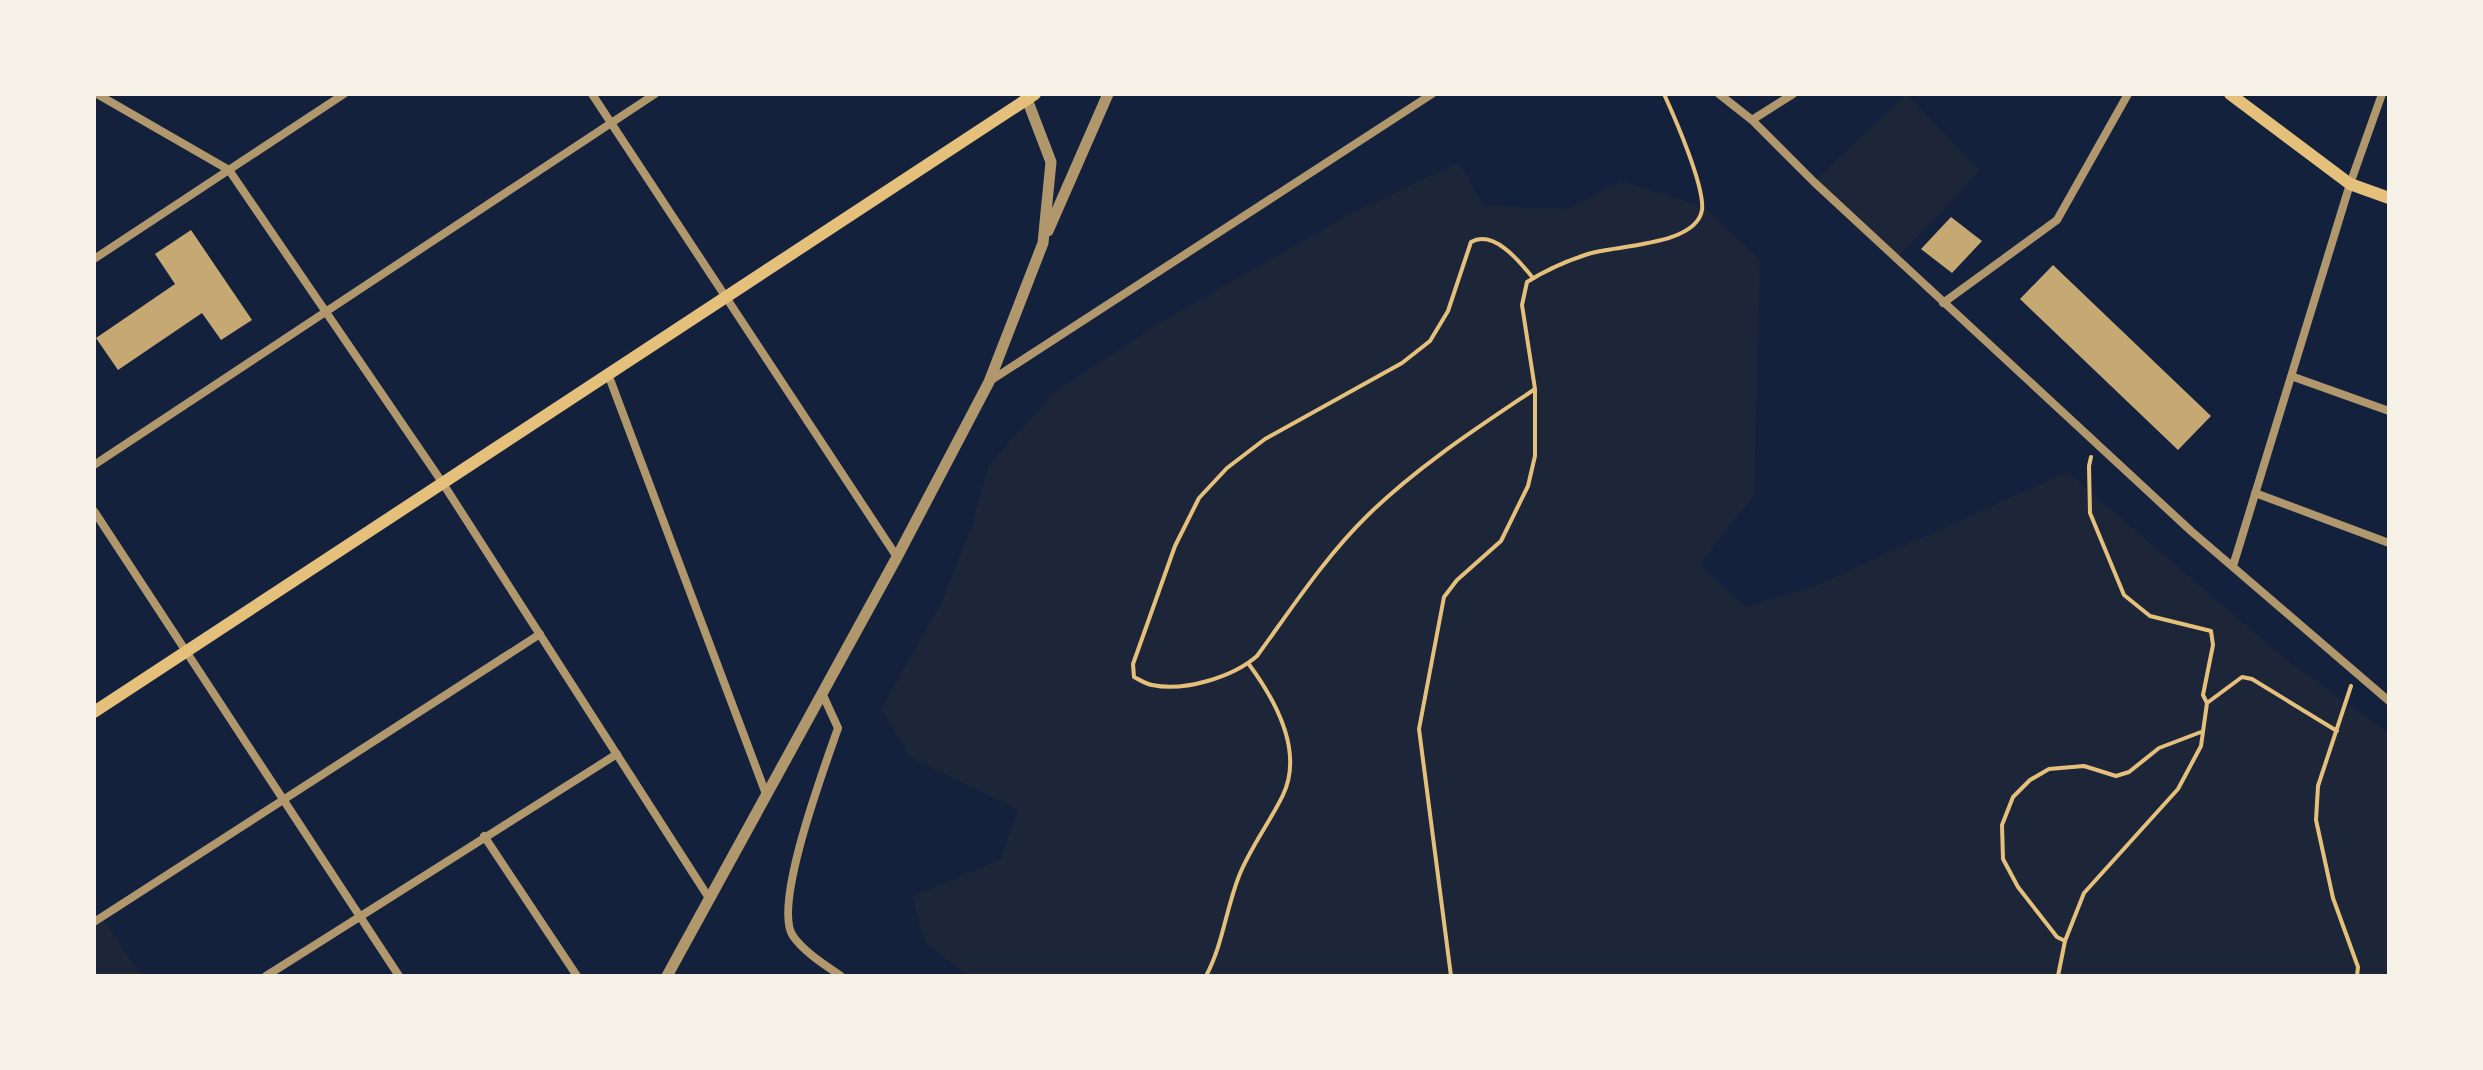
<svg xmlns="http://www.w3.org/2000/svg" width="2483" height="1070" viewBox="0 0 2483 1070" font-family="'Source Sans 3',sans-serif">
<rect width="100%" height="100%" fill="#14213d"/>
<path fill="#1d2539" d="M1906,94L1980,171L1897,258L1814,182Z
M1459,162L1483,205L1567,209L1621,181L1702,206L1760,260L1754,495L1700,564L1745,607L1817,585L2067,472L2283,657L2389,733V976H969L925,943L912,896L1000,860L1018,810L910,757L881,709L942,601L972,525L988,466L1056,391L1159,323L1348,215Z
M102,917L141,976H94V923Z"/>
<path fill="#c6a872" d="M1951,217L1982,241L1952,273L1921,249Z
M191,230L252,320L221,340L202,313L118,370L96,338L175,284L155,254Z
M2053,265L2211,416L2178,450L2020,299Z"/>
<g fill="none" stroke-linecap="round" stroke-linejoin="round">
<path stroke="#e5c07b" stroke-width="4" d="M1533,278C1520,262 1494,229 1471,242L1448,311L1430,341L1402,363L1265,439L1227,468L1199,498L1175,546L1133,664L1134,677C1140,680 1146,684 1152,685C1184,692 1233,677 1257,656C1292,608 1325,557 1368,515C1418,466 1477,428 1535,389
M2351,686L2318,786L2316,820L2333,898L2358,967L2357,976
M2207,703L2242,677L2252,679L2337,731
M2065,941L2057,937L2018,887L2003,859L2002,825L2013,797L2030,780L2049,769L2084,766L2116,776L2129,772L2159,748L2201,732
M1206,976C1223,944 1226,909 1239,876C1250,848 1270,822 1283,795C1304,751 1274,698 1248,663
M1451,976L1419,729L1444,597L1457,580L1501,541L1528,486L1535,456V389L1522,305L1527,282C1546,270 1566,261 1588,254C1616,245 1696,246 1702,210C1705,187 1675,118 1664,94
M2058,976L2065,941L2084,893L2178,789L2201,746L2207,703L2203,695L2213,645L2211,631L2150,616L2124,595L2090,513L2089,466L2091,457"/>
<path stroke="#b1986c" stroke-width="8" d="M97,94L229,170L442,482L709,898
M592,94L897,557
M1719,94L1752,120L1814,182L2191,531L2389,701
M1752,120L1793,94
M94,259L344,94
M1943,303L2057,220L2128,94
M608,374L766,794
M2291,376L2389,411
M990,381L1432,94
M94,465L655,94
M2255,493L2389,543
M94,511L399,976
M2233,566L2350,184L2382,94
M822,693L838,728C825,766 772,906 793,936C804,952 825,965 841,976
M484,836L577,976
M94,922L540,634
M266,976L617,754"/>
<path stroke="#b1986c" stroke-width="11" d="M1048,231L1108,94
M667,976L897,557L989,382L1043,243L1051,162L1025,94"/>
<path stroke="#e5c07b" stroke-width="12" d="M2230,94L2350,184L2389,198
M94,712L1035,94"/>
</g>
<rect width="2483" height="1070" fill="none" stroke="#f6f1e7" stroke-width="192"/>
</svg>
